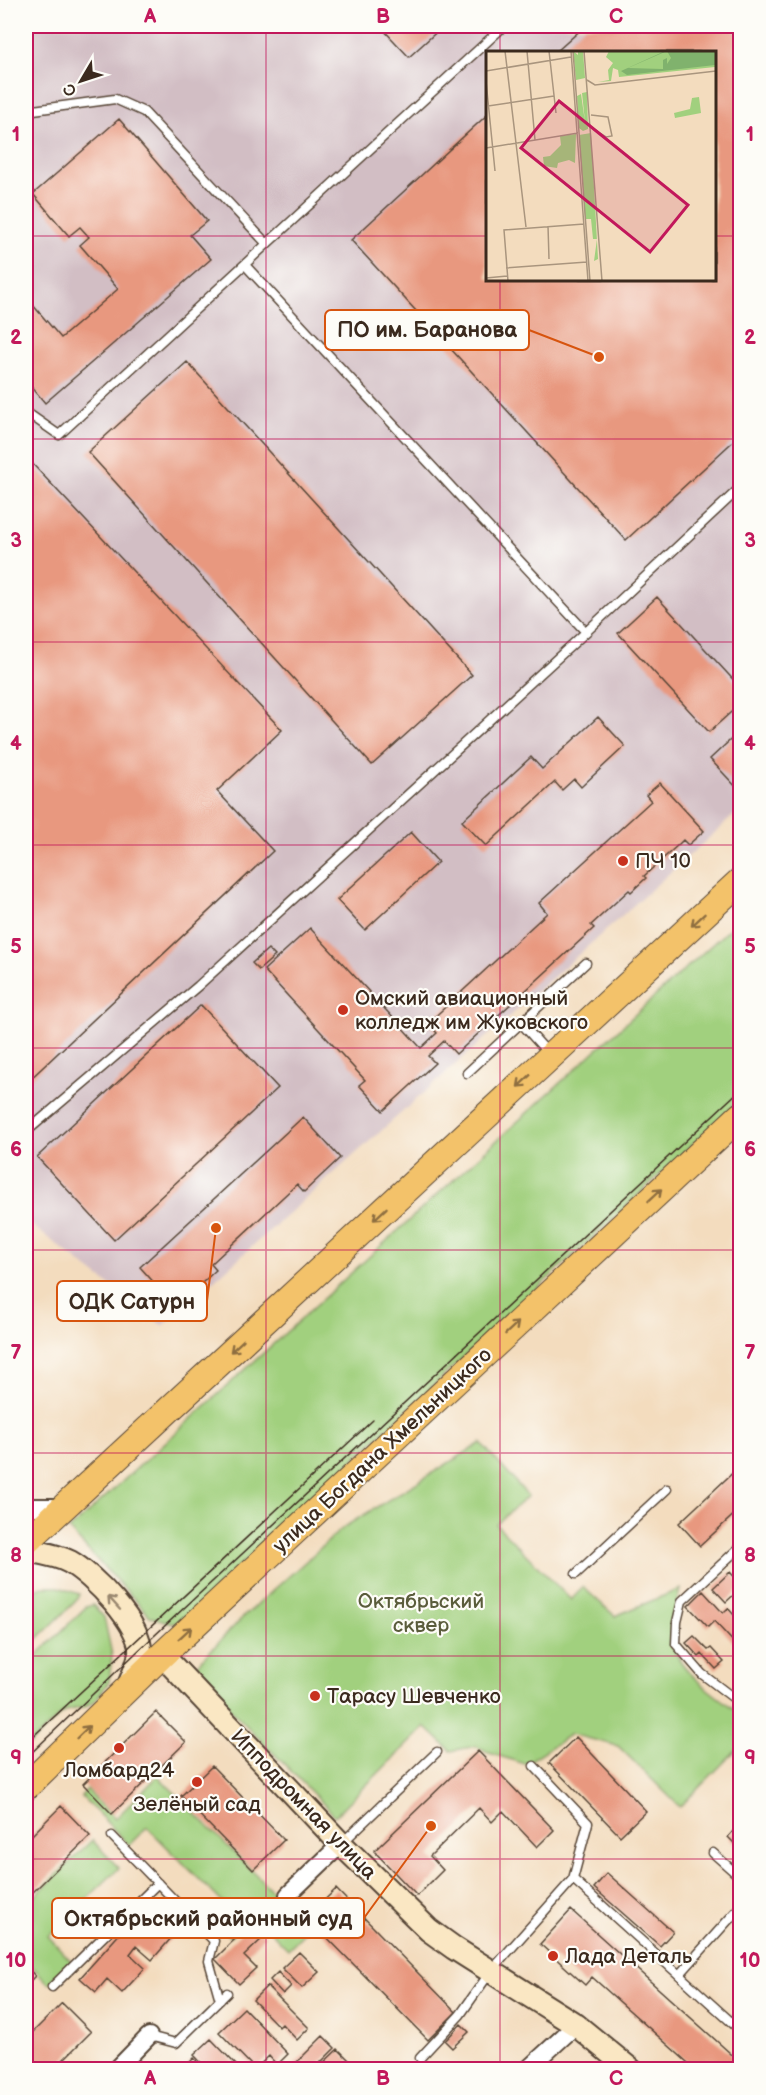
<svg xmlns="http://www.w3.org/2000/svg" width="766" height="2095" viewBox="0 0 766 2095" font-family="'Balsamiq Sans',sans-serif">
<rect width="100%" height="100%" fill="#fdfcf7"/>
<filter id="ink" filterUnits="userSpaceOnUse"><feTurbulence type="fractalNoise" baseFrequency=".0167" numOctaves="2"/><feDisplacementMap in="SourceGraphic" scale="12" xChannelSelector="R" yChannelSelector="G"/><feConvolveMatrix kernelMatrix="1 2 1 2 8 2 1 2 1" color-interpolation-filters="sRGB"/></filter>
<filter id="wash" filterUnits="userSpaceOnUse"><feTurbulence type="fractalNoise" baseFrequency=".008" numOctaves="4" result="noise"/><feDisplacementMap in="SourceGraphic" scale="24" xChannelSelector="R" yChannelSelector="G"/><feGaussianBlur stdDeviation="1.35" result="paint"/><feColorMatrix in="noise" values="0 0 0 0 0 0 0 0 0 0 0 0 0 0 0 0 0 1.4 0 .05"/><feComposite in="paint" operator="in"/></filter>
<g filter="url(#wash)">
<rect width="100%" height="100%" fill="#f3dcbe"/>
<path fill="#d2bec4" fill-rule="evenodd" d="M26,26H740V810L163,1326L26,1221ZM487,52H714V279H487Z"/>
<path fill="#a1d07e" stroke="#6e7d4e" stroke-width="1.5" d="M740,919V1100L177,1624L151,1617L69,1530Z
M481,1443L528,1496L496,1524L571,1600L583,1587L615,1616L680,1589C676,1607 670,1625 673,1644C678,1671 719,1698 740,1713V1746L680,1807L618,1746L571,1734L525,1764L486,1752L476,1746L451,1751L425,1727L335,1816L192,1670L241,1619L344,1527Z
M43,1587H59L79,1594L75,1602L26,1650V1593Z
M93,1605L104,1617L112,1655L109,1682L95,1701L85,1707L65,1711L26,1748V1666L86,1607Z
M158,1776L309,1928L288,1949L254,1915L230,1937L221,1929L235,1915L147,1827L129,1845L81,1796L87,1790L115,1819Z
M92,1840L119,1868L48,1936L72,1962L49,1984L26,1960V1905Z"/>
<g id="blocks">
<path fill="#e8987f" d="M380,26H443L409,57Z
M585,26H730L740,37V435L626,540L351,240L487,115V279H714V52H556Z
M119,119L207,221L190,235L211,259L45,403L26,380V297L61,338L118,289L80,245L89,237L80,227L69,236L33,194Z
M187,362L472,675L372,765L88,452Z
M26,457L282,730L217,791L273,851L26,1083Z
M657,597L740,687V704L709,732L618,633Z
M598,717L625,746L581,787L574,779L562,790L555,782L486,846L462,821L531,757L542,769Z
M740,731V788L739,790L710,759Z
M660,783L704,831L688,845L683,840L679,844L644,876L646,878L631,892L629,890L591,925L594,928L456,1054L444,1041L428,1056L435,1063L383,1111L359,1085L365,1080L264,970L310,928L421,1048L437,1033L428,1023L547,913L539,903L651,801L646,795Z
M411,832L438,862L365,930L337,900Z
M268,949L275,956L259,970L252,963Z
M201,1005L278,1088L114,1240L37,1157Z
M303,1117L340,1158L304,1192L297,1184L211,1264L216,1270L176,1307L140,1267Z
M740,1466V1509L700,1546L679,1523Z
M730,1572L740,1583V1589L726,1602L713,1588Z
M703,1591L723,1613L728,1608L740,1622V1649L714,1621L708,1627L688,1606Z
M694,1636L708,1650L711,1648L724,1662L716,1669L702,1654L699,1657L686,1643Z
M156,1712L186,1742L112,1814L83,1784Z
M576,1737L646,1811L620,1836L549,1763Z
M478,1751L554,1830L537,1847L503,1811L492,1822L479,1808L430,1856L443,1870L417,1896L374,1851Z
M212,1766L284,1840L253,1870L181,1796Z
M61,1806L90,1836L26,1899V1841Z
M740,1823V1849L728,1837Z
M607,1873L673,1932L660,1946L594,1888Z
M336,1889L456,2012L428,2040L307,1917Z
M149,1901L180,1928L152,1960L136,1946L130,1954L145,1968L122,1993L107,1979L96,1992L80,1978Z
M571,1910L740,2062V2070H696L592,1977L585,1985L540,1944Z
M252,1922L265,1936L244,1956L256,1968L239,1984L215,1959Z
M299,1952L319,1972L302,1988L282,1968Z
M26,1966L35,1976L26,1985Z
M278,1972L291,1986L283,1994L270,1980Z
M267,1986L309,2028L297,2040L282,2024L279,2027L253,2000Z
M62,2003L91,2032L53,2070H26V2039Z
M244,2008L288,2054L277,2065L269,2056L255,2069L219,2032Z
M461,2024L469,2032L452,2048L445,2041Z
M323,2036L335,2048L313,2070H289Z
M211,2039L238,2067L235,2070H208L194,2055Z
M338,2049L354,2065L349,2070H316Z
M194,2058L205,2070H187L185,2067Z"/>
</g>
</g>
<g filter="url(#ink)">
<use href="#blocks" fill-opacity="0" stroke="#574536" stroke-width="1.5"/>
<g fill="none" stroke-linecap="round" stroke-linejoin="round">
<g stroke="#574536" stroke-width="11">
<path id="service" d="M26,111L115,99L144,112L267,244
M245,265L586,632
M26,412L59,435L504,26
M521,1023L549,1054
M467,1073L586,963
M26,1132L198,986L586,632L740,488
M740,1547L682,1601L677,1622L676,1644L702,1674L740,1703
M576,1574L667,1489
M534,1766L588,1823L573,1879
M112,1836L214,1941L209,1961L220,2000
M342,1843L437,1752
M713,1853L740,1877
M679,1975L740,1907
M52,1987L158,1883
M149,2036L176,2043L227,1993
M420,2058L460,2015L491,1971L573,1879L740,2030"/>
</g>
<g stroke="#574536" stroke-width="20">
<path id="minor" d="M26,1507H63
M288,1895L341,1844
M116,2070L149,2036
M527,2070L576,2025"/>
</g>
<g stroke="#574536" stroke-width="26">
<path id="secondary" d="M26,1550C41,1553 57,1555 70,1562C93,1575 142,1625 140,1652C139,1664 132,1677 128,1688
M162,1655L341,1844L429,1930L454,1948L576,2025L631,2070"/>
</g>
<g stroke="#574536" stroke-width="28">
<path id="primary" d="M26,1542L740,881
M26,1787L162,1655L740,1116"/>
</g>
<use href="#service" stroke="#fff" stroke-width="8"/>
<use href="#minor" stroke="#fff" stroke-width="16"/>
<use href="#secondary" stroke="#fae7c3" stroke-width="22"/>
<use href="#primary" stroke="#f3c26a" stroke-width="26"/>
<path stroke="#3b2a1e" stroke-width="1.5" d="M26,1743L373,1420
M26,1758L140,1649L740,1090"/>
</g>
<defs><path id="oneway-shaft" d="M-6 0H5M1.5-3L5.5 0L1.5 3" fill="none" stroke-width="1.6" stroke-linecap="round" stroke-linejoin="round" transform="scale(1.5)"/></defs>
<g stroke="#8e6e40">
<use href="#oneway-shaft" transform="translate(698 920) rotate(137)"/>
<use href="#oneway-shaft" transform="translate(524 1081) rotate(137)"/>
<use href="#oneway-shaft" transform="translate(655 1195) rotate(-43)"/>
<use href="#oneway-shaft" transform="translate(380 1214) rotate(137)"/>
<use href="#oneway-shaft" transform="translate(512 1328) rotate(-43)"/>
<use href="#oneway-shaft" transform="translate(237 1346) rotate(137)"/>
<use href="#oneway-shaft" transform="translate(185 1633) rotate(-43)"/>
<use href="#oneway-shaft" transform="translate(83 1732) rotate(-44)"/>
</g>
<use stroke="#9a8870" href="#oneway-shaft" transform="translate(114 1603) rotate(-132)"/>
</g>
<path fill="none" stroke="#c2185b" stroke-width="1.5" stroke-opacity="0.55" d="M266,26V2070M500,26V52M26,236H487M714,236H740M500,279V2070M26,439H740M26,642H740M26,845H740M26,1048H740M26,1250H740M26,1453H740M26,1656H740M26,1859H740"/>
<g fill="#c8321e" stroke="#fdfcf7" stroke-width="2">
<circle cx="623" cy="861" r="6"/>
<circle cx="343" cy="1010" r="6"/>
<circle cx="315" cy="1696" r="6"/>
<circle cx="119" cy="1748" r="6"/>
<circle cx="197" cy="1782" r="6"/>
<circle cx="553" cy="1956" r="6"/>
</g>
<g text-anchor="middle" stroke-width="4.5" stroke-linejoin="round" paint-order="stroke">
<g font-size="21" fill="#3b2a1e" stroke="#fdfcf7" text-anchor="start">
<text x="635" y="868">ПЧ 10</text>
<text x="355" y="1005">Омский авиационный<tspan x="355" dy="24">колледж им Жуковского</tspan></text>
<text x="327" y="1703">Тарасу Шевченко</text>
<text x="119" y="1777" text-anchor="middle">Ломбард24</text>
<text x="197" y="1811" text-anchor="middle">Зелёный сад</text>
<text x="565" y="1963">Лада Деталь</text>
</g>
<g font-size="21" fill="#3b2a1e" stroke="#fdfcf7">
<text transform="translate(382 1450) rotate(-43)" y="7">улица Богдана Хмельницкого</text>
<text transform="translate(304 1804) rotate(46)" y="7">Ипподромная улица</text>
</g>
<g font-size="21" fill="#5a5c3b" stroke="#fdfcf7">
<text x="421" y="1608">Октябрьский<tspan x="421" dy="24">сквер</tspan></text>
</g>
</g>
<g transform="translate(486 51)">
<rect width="230" height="230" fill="#f3dcbe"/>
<path d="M87,0L92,4V0H97L99,27L90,29ZM123,0H229V16L133,26L132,19L127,17L125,30L112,31L123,29L122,19L127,12L120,6ZM101,41L102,78L97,80L93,77L91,45L95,43L99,71L96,42ZM213,46L215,62L189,67L188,62L204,58L206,47ZM105,82L112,208L108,210L111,188H107L105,168H99L93,84ZM90,83L89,112L83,109L72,112L71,117L58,115L57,106L64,105L75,94L74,85Z" fill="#a1d07e"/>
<path d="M179,0H229V14L141,24L135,20ZM181,0L185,7L181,13V7L177,9V18L142,17Z" fill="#80b26d" fill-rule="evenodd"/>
<path fill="none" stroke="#a9957e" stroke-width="1.5" d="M19,0L40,176M41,0L49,89M63,0L70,62M85,0L102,230M87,0L104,230M98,0L116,230M0,20L85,6M101,29L109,34L230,20M0,30L9,120M2,55L68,45M105,64L122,66L126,85L120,86L106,77M0,97L92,82M62,175L63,208M20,217L101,211M0,227L21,225M22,230L18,179L98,173"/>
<path fill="#c2185b" fill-opacity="0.15" stroke="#c2185b" stroke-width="3" d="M73,50L202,154L164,201L35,97Z"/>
<rect width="230" height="230" fill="none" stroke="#3b2a1e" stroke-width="3"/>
</g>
<path fill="none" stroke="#d7540e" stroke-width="2" d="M599 357L529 330M216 1228L207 1301M431 1826L364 1918"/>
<g fill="#d7540e" stroke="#fdfcf7" stroke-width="2">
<circle cx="599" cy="357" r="6"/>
<circle cx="216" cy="1228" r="6"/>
<circle cx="431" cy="1826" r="6"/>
</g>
<g fill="#fdfcf7" stroke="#d7540e" stroke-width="2">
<rect x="325" y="310" width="204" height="40" rx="6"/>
<rect x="57" y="1281" width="150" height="40" rx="6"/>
<rect x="52" y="1898" width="312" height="40" rx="6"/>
</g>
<g font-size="22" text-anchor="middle" font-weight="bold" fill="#3b2a1e">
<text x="427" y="337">ПО им. Баранова</text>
<text x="132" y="1309">ОДК Сатурн</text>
<text x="208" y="1926">Октябрьский районный суд</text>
</g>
<rect width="766" height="2095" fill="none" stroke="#fdfcf7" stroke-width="66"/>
<g transform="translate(81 81) rotate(231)" stroke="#fdfcf7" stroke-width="4.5" paint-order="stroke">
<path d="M0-4.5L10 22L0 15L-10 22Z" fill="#3b2a1e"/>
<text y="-9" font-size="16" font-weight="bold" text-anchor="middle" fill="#3b2a1e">С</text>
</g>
<rect x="33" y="33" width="700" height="2029" fill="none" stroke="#c2185b" stroke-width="2"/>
<g font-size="20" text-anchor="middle" font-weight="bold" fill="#c2185b">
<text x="150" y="23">A</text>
<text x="383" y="23">B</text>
<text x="616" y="23">C</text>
<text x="16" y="141">1</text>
<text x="750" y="141">1</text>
<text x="16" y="344">2</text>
<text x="750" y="344">2</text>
<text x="16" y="547">3</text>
<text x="750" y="547">3</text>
<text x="16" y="750">4</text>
<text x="750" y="750">4</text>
<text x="16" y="953">5</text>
<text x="750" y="953">5</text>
<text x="16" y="1156">6</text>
<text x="750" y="1156">6</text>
<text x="16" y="1359">7</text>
<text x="750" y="1359">7</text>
<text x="16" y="1562">8</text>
<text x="750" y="1562">8</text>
<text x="16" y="1764">9</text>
<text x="750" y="1764">9</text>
<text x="16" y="1967">10</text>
<text x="750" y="1967">10</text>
<text x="150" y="2085">A</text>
<text x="383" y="2085">B</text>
<text x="616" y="2085">C</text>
</g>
</svg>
